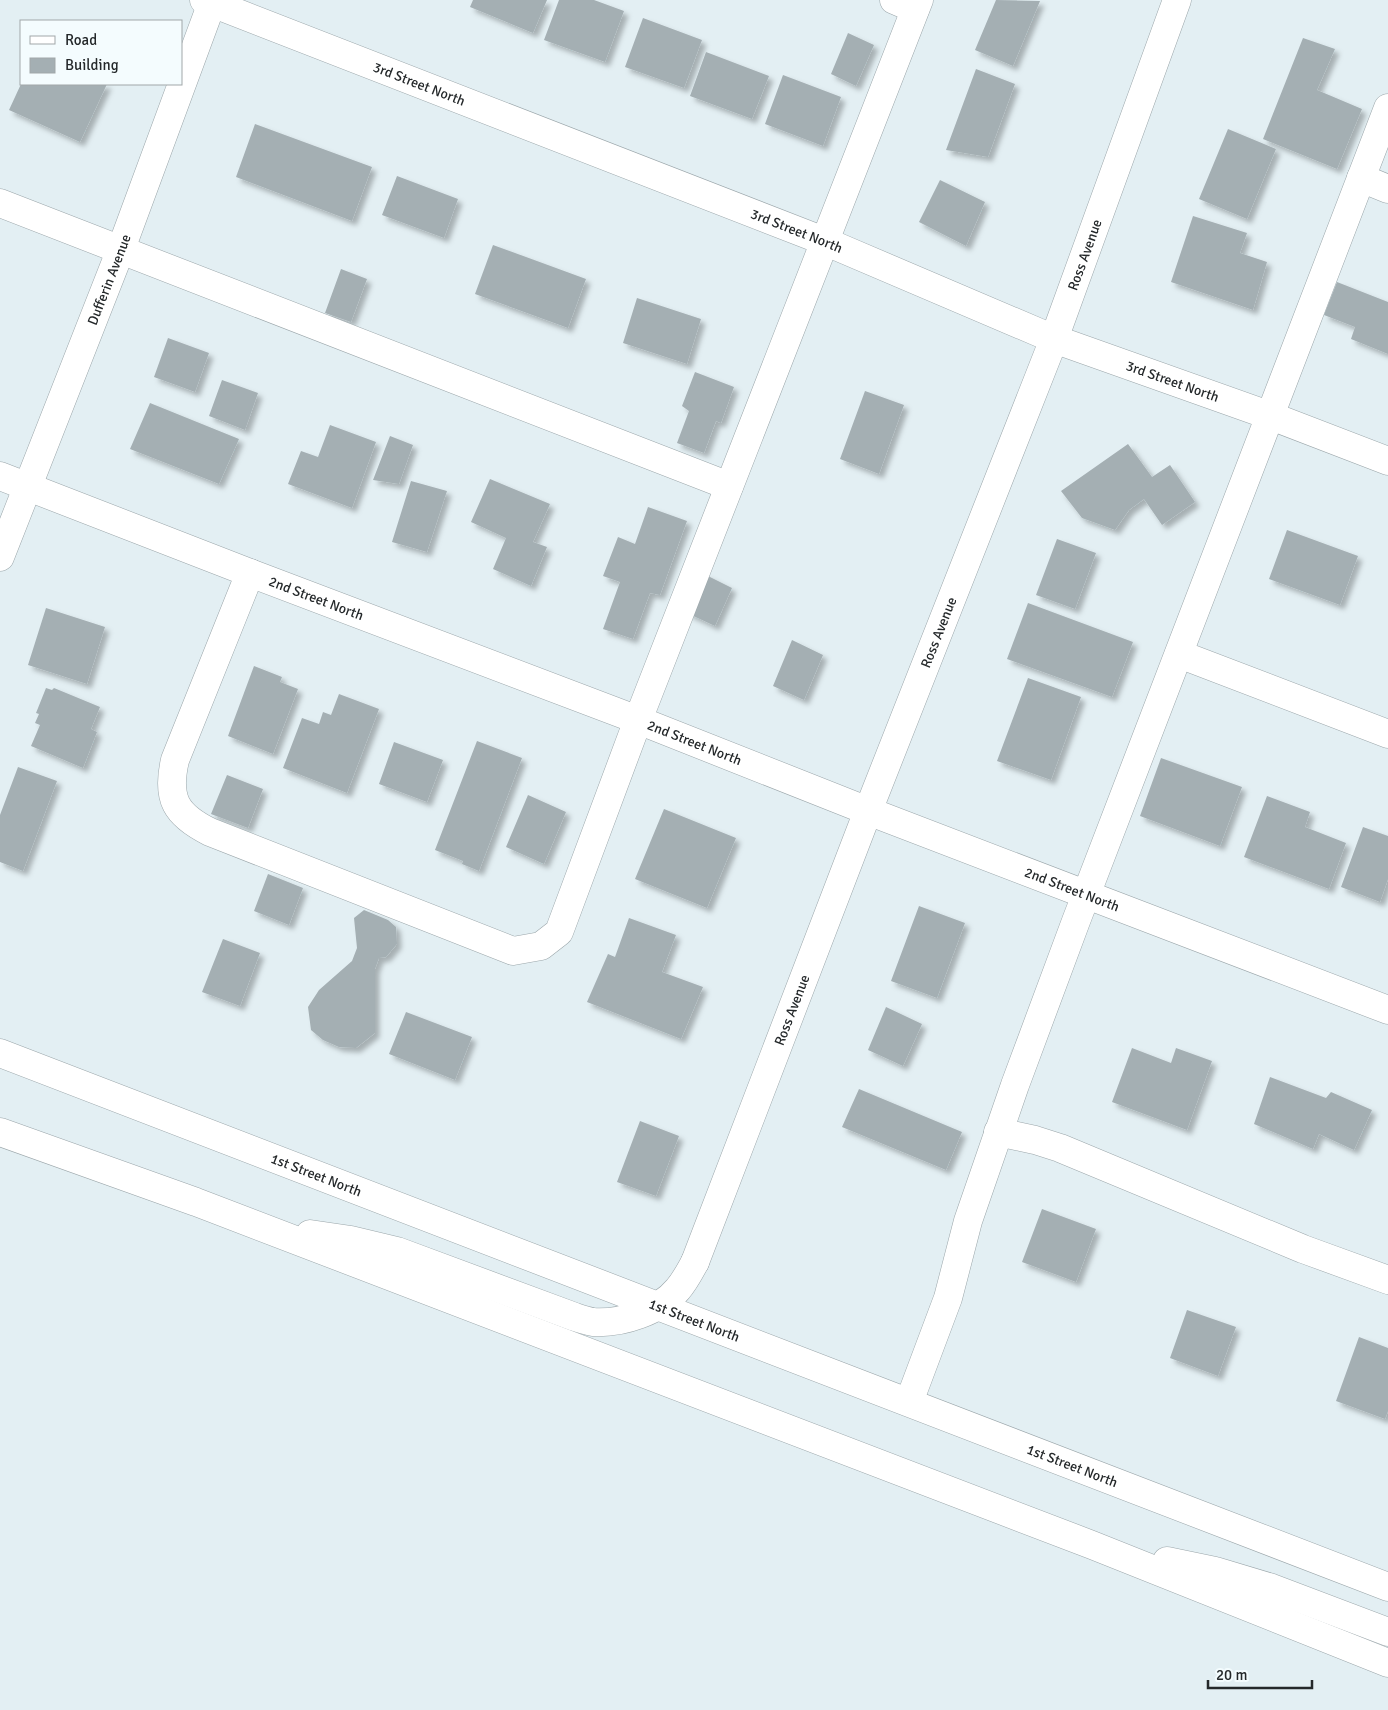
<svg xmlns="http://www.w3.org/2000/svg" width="1388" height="1710" viewBox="0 0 1388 1710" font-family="Signika,sans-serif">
<defs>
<filter id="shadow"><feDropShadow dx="4.5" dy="4.5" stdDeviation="2.5" flood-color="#0004"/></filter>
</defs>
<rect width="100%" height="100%" fill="#e3eff3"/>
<path fill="#a4afb3" filter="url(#shadow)" d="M473,0H547L533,33L470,7Z
M559,0H594L624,11L605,62L544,40Z
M996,0L1040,1L1013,66L975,50Z
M643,18L702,40L684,88L625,67Z
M848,33L874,45L856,86L831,74Z
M1303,38L1335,49L1317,90L1362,109L1337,169L1263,139Z
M706,52L769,76L752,119L690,96Z
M976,69L1015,84L988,157L946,150Z
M783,75L841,97L823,146L765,124Z
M21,84H107L80,142L9,110Z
M255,124L372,167L352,221L236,177Z
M1228,129L1276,149L1247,219L1199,199Z
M397,176L458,199L444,238L382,215Z
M940,180L985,202L966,246L919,222Z
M1193,216L1247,233L1240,253L1267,262L1253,310L1171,282Z
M493,245L586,279L568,328L475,294Z
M341,269L367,279L351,322L325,313Z
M1337,282L1388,302V354L1351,339L1355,327L1324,315Z
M637,298L701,319L687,364L623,343Z
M168,338L209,353L195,392L154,377Z
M695,372L734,387L721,423L716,421L704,453L677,443L689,411L682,406Z
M222,380L258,393L245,430L209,416Z
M865,391L904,405L879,474L840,459Z
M150,403L239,439L219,484L130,449Z
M330,425L376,442L352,508L288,484L301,451L318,457Z
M390,436L413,445L399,484L373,480Z
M1128,444L1152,477L1170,465L1195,502L1162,525L1144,499L1129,510L1115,530L1082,518L1061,491Z
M490,479L550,504L533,542L547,547L531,586L493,569L506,538L471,522Z
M411,481L447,491L427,552L392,542Z
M648,507L687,521L660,595L650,593L633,639L603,629L620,582L603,576L618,537L635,544Z
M1287,530L1358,556L1340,605L1269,579Z
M1057,539L1096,553L1075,609L1036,595Z
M704,574L732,588L715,626L687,613Z
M1028,603L1133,642L1112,697L1007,659Z
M46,608L105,627L87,684L28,665Z
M792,640L823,655L804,700L773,686Z
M254,666L282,677L280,682L298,689L273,754L228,736Z
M1028,678L1081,697L1051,780L997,761Z
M46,688L52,690L54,688L100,707L91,729L97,732L83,768L31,746L40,725L35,723L39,714L36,713Z
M339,694L379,709L347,793L283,768L302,718L319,724L323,712L331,715Z
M477,741L522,758L479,871L462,864L463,861L435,850Z
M394,742L443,760L427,802L379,784Z
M1161,758L1242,787L1220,846L1140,816Z
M18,767L57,781L23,871L0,862V815Z
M227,775L263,789L248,828L211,814Z
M528,795L566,812L544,864L506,847Z
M1267,796L1310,812L1305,827L1346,843L1329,889L1244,857Z
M664,809L736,838L707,908L635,879Z
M1363,827L1388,836V879L1380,902L1341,887Z
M268,874L303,888L289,925L254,911Z
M919,906L965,923L937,998L891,981Z
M364,910L388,920L396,927L397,944L386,957L379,958L375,969V1033L356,1048L339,1047L323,1040L311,1030L308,1007L319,990L352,961L357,948L354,918Z
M629,918L676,935L662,972L703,987L681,1039L587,1002L608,954L615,957Z
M223,939L260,953L240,1006L202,992Z
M886,1007L922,1024L903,1066L868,1050Z
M406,1012L472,1037L455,1080L389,1054Z
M1132,1048L1171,1063L1176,1048L1212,1061L1187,1130L1112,1102Z
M1270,1077L1326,1098L1331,1092L1372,1110L1354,1150L1319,1134L1313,1149L1254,1124Z
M859,1089L962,1132L946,1170L842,1127Z
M640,1121L679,1136L656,1196L617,1182Z
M1042,1209L1096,1229L1076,1282L1022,1262Z
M1187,1310L1236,1327L1218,1376L1170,1358Z
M1359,1337L1388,1348V1411L1385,1419L1336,1401Z"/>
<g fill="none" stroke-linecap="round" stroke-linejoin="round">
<g stroke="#9ba6aa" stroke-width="29">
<g id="minor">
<path id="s1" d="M204,0L824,241L1054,339L1271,416L1388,461"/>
<path d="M894,0L915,9"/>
<path d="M1361,178L1388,189"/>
<path d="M0,203L729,486"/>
<path id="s2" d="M0,476L250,573L638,720L868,811L1388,1010"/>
<path id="s3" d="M0,557L121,249L213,0"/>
<path d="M250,573L175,760C166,799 176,815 210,832L513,951L541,946L559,932L638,720L919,0"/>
<path d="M1179,654L1388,734"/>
<path d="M998,1132L1035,1140L1060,1148L1303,1249L1388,1280"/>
<path id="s4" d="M695,1262L868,811L1054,339L1177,0"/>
<path d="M909,1402L948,1298L968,1221L1015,1085L1076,921L1388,108"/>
</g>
</g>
<g stroke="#9ba6aa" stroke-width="29">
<g id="major">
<path id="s5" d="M0,1053L1388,1587"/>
<path d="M0,1132L196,1202L1092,1545L1388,1663"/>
<path d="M310,1234L351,1240L397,1251L575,1317C581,1319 587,1321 593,1322C622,1324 660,1311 678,1289C685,1281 690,1271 695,1262"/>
<path d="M1167,1561L1215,1571L1272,1588L1388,1632"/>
</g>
</g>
<use href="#minor" stroke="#fff" stroke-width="28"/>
<use href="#major" stroke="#fff" stroke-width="28"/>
</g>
<g text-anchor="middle" stroke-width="4" stroke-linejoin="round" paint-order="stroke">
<g font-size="14" fill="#24282a" stroke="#f4fcfe">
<text dy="5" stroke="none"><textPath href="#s1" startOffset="231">3rd Street North</textPath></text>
<text dy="5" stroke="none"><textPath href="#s1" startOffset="636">3rd Street North</textPath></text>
<text dy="5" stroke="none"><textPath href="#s4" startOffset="1080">Ross Avenue</textPath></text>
<text dy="5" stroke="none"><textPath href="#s3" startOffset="298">Dufferin Avenue</textPath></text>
<text dy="5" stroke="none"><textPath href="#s1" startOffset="1041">3rd Street North</textPath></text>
<text dy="5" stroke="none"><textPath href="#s2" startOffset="339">2nd Street North</textPath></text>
<text dy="5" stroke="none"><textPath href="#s4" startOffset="675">Ross Avenue</textPath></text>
<text dy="5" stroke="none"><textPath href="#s2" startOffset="744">2nd Street North</textPath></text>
<text dy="5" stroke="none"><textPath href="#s2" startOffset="1149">2nd Street North</textPath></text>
<text dy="5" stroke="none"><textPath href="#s4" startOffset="270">Ross Avenue</textPath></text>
<text dy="5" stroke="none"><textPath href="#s5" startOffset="339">1st Street North</textPath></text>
<text dy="5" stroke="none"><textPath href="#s5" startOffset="744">1st Street North</textPath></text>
<text dy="5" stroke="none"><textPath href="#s5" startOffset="1149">1st Street North</textPath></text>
</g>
</g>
<rect x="20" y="20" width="162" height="65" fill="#f4fcfe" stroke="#a1a7a9"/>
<rect x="30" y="36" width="25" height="8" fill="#ffffff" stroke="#a1a7a9"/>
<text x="65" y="45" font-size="15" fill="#24282a">Road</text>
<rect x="30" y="58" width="25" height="15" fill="#a4afb3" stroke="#a1a7a9"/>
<text x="65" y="70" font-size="15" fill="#24282a">Building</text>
<path d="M1208 1680v8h104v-8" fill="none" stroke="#24282a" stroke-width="2.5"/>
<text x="1216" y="1680" font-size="15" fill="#24282a" stroke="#f4fcfe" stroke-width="4" paint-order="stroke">20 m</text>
</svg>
